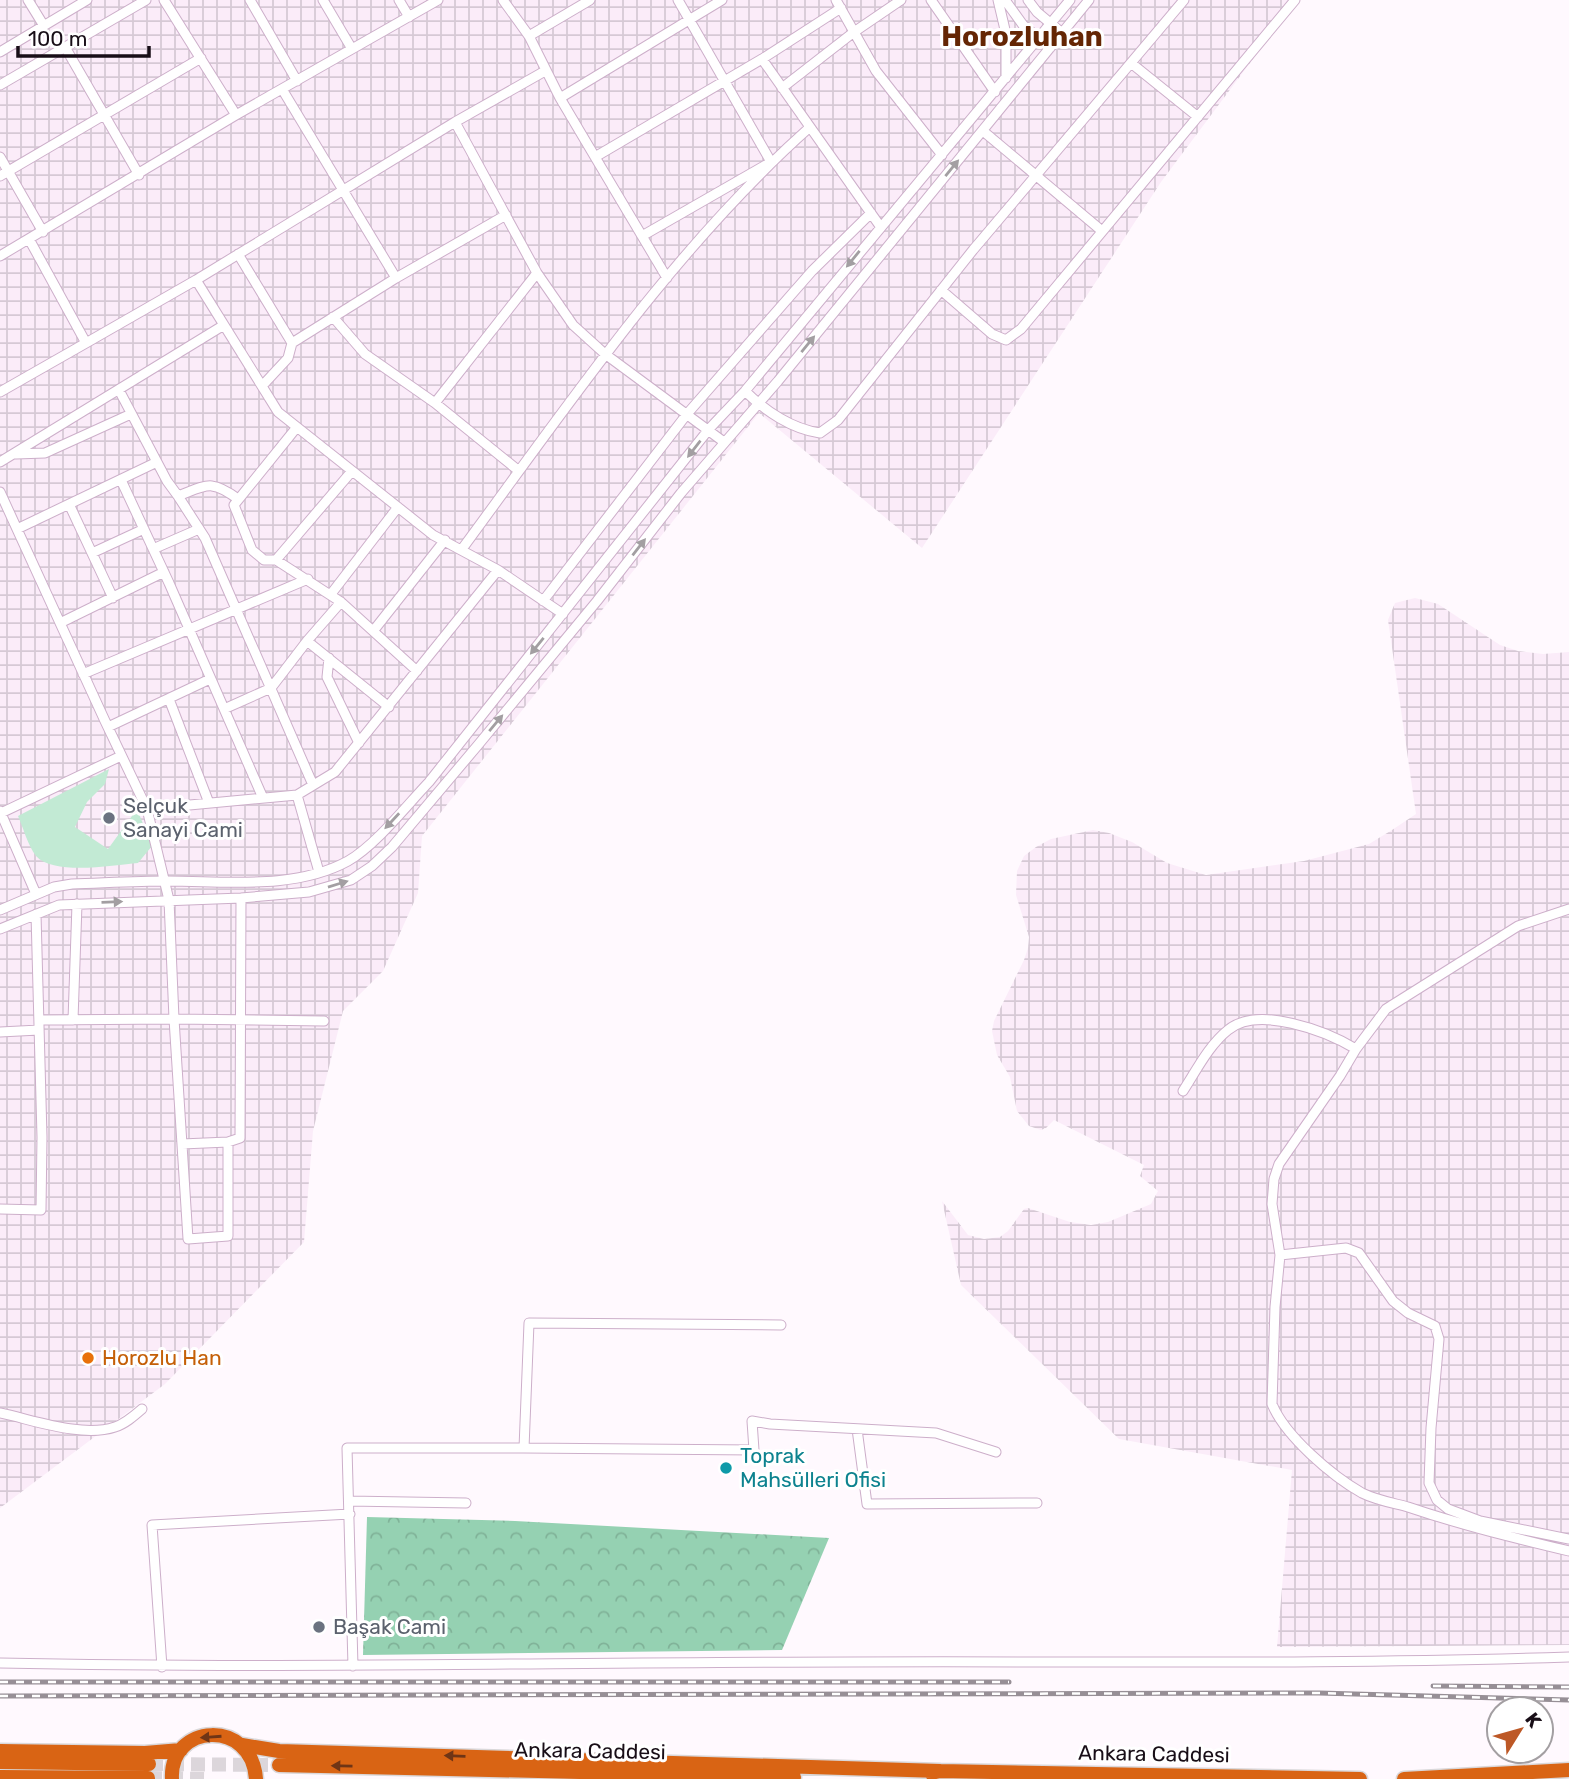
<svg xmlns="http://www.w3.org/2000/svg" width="1569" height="1779" viewBox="0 0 1569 1779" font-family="Rubik,sans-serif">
<defs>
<pattern id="industrial-grid" width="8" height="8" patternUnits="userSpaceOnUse" patternTransform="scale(1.75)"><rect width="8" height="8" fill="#fbecf9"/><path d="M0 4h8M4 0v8" fill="none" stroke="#d6c9d5"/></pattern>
<pattern id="forest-crowns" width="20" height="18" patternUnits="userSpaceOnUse" patternTransform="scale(1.75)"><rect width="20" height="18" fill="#95d1b2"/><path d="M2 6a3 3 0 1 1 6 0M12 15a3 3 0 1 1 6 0" fill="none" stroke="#80b298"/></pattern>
</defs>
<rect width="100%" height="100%" fill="#fff9fe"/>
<path fill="url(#industrial-grid)" d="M0,0H1297L1161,182L922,548L759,413L422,836L418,893L383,971L343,1011L313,1131L304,1242L165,1384L0,1508Z
M1415,598L1438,604L1500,645L1518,651L1543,654L1569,652V1645L1277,1647L1292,1470L1119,1439L961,1285L942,1201L968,1235L984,1239L1000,1237L1008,1231L1024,1209L1028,1208L1070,1222L1091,1225L1108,1222L1151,1204L1158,1191L1140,1176L1144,1165L1054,1120L1046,1128L1041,1130L1029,1126L1017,1111L1010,1077L997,1055L992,1031L994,1021L1024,960L1028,948L1029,937L1016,895L1017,871L1024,856L1036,847L1051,839L1093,830L1109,833L1132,842L1167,863L1206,875L1304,861L1369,844L1392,830L1416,814L1388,620L1395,603Z"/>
<path fill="#c2ead4" d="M109,769L105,784L87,802L75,827L108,849L137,809L152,846L138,863C114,865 54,876 36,856C28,846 23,827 18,816Z"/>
<path fill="url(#forest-crowns)" d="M367,1517L515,1521L829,1538L782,1650L363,1655Z"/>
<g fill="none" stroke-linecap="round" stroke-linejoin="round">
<path stroke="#dcd6db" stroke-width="14" stroke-dasharray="14 7" stroke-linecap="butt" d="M149,1764L279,1765
M148,1778L207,1779"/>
<g stroke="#cdafca" stroke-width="11">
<path id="minor" d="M28,0L44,26
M164,0L236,115
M250,0L297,81
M323,0L352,49
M399,0L409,17
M503,0L529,36L560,98
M836,0L876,71L942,155
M931,0L995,92
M998,0L1006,34V78
M1005,0L1023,25L1050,48
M1028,0L1037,12L1062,33
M529,36L590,0
M65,47L139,175
M0,52L87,0
M762,59L880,226
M1131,63L1198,117
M0,85L146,0
M782,88L854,32L901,0
M455,122L537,273L573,325L605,354L724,442
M983,131L1102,231
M0,157L43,232
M595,157L560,98L722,0
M0,176L201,58
M642,236L771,162L678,0
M29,239L86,343L196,280L278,412L433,535L498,570
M238,254L292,343L396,278L282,89
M0,256L236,115L438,0
M396,278L506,215
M667,278L595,157L762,59L841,8
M196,280L455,122L545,71
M941,290L992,334L1006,340L1021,329L1295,0
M333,317L365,354L435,403L519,471
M262,386L288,358L292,343
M119,390L167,481L178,496C207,485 211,479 238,499
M745,391C765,411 792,429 820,433L838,420L973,250L1184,0
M0,392L86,343
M435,403L537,273
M16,454L45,453L131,414
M0,462L224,325
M352,471L276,560L341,602L417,671
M121,480L169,583L263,798
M0,492L105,721L147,809L169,900L174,1019L324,1021
M178,496L205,538L313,785
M69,504L113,598
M17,529L157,462
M153,549L199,529
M462,549C569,404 675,247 810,127
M92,553L144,529
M276,560H264L252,550L234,505L297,427
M331,594L398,507
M543,601L687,414L812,271L871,213
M60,623L164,572
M374,630L445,540
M307,641L389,707
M329,658L327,677L359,743
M83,674L308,579
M169,699L209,803
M224,709L271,688L307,641L341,602
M108,727L210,679
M297,795L319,872
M147,809L297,795L335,772L498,570L563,614
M0,811L36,894
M1,813L121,756
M1569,909L1518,926L1386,1009L1356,1049L1340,1076L1279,1164L1274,1179L1272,1204L1280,1255L1275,1307L1272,1404C1285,1436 1332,1476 1362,1493C1376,1500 1393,1503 1408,1507C1461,1525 1515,1538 1569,1551
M0,910L54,887L72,884C104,883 136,881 168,881C227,881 295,890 348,861C376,845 407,805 429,782L709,429L745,391L1070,0
M0,929L59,905L241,898L309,892L351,880L372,866L392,847L478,745L597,601L681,493L778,381L1089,0
M39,1020L174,1019L188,1239L228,1236V1142L240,1138L241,898
M73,1020L77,904
M0,1032L39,1030
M1183,1091C1196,1071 1209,1045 1228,1030C1258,1005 1326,1031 1356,1049
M182,1144L228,1142
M0,1209L41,1210L42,1137L36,914
M1280,1255L1346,1248L1359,1253L1393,1301L1408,1313L1435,1326L1439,1339L1431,1428L1429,1483L1437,1500L1448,1509L1480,1521L1569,1539
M0,1413C34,1420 82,1438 115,1427C125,1424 134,1416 142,1409
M857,1429L867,1504L1037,1503
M524,1448L754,1450L752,1421L770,1424L936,1433L996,1452
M349,1501L466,1503
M0,1663C284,1669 568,1662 852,1662C1091,1661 1330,1665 1569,1657
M353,1666L347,1448H524L529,1323L781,1325
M162,1667L152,1525L350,1514"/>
</g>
<g stroke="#dad8da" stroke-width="17">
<path id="highway" d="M242,1745L279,1751L940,1771
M0,1751L145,1753L181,1750
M0,1762L149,1764
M279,1765L794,1777
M931,1773L940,1771L1360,1779
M0,1777L148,1778
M172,1779C169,1723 252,1718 256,1779
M1404,1779L1569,1770"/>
</g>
<use href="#minor" stroke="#fff" stroke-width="9"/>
<use href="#highway" stroke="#d96414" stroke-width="14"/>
<g stroke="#978f96" stroke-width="5">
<path id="rail" d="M0,1682H1009
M1433,1686L1569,1687
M0,1696L1319,1693L1569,1700"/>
</g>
<use href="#rail" stroke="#fff" stroke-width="2.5" stroke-dasharray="8" stroke-linecap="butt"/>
</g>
<defs><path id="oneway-solid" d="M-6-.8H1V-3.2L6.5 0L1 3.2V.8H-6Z" transform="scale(1.75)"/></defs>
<g fill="#a39fa2">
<use href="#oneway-solid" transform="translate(952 168) rotate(-51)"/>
<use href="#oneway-solid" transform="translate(853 259) rotate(129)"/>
<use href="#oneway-solid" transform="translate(808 344) rotate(-51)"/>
<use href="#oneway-solid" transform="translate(694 449) rotate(128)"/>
<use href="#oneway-solid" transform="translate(639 547) rotate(-52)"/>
<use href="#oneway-solid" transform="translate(537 646) rotate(129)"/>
<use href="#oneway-solid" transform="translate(496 723) rotate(-50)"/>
<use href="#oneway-solid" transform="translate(392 821) rotate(133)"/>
<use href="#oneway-solid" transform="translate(338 884) rotate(-17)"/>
<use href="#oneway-solid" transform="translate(112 902) rotate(-2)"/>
</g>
<g fill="#6f3516">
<use href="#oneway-solid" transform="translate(211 1737) rotate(176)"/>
<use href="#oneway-solid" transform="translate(455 1756) rotate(-178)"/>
<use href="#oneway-solid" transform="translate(342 1766) rotate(-179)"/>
</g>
<g fill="#6b7280" stroke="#fff" stroke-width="2.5">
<circle cx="109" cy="818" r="7"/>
<circle cx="319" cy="1627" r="7"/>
</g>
<circle fill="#e8710a" stroke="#fff" stroke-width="2.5" cx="88" cy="1358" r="7"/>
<circle fill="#0f9aa8" stroke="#fff" stroke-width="2.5" cx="726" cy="1468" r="7"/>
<g text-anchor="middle" stroke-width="6" stroke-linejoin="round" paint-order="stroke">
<g font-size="21" fill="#5b616d" stroke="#fff" text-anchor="start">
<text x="123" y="813">Selçuk<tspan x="123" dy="24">Sanayi Cami</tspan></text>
<text x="333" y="1634">Başak Cami</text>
</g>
<g font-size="21" fill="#c56008" stroke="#fff" text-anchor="start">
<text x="102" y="1365">Horozlu Han</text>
</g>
<g font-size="21" fill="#0d838f" stroke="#fff" text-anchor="start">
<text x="740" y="1463">Toprak<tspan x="740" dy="24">Mahsülleri Ofisi</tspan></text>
</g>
<g font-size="21" fill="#180e17" stroke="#fff">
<text transform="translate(590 1751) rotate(1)" y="7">Ankara Caddesi</text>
<text transform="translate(1154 1754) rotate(1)" y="7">Ankara Caddesi</text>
</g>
<g font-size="28" font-weight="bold" fill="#652604" stroke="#fff">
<text x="1022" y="46">Horozluhan</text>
</g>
</g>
<g transform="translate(1520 1730) rotate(53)"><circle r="33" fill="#ffffff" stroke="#a39fa2" stroke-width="2"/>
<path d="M0-5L12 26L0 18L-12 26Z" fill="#bd5826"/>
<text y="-10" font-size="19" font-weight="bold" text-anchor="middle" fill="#180e17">K</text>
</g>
<path d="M18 46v10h131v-10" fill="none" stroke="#180e17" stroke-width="3.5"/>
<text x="28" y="46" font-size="21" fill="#180e17" stroke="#ffffff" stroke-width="5" paint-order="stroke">100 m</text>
</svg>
